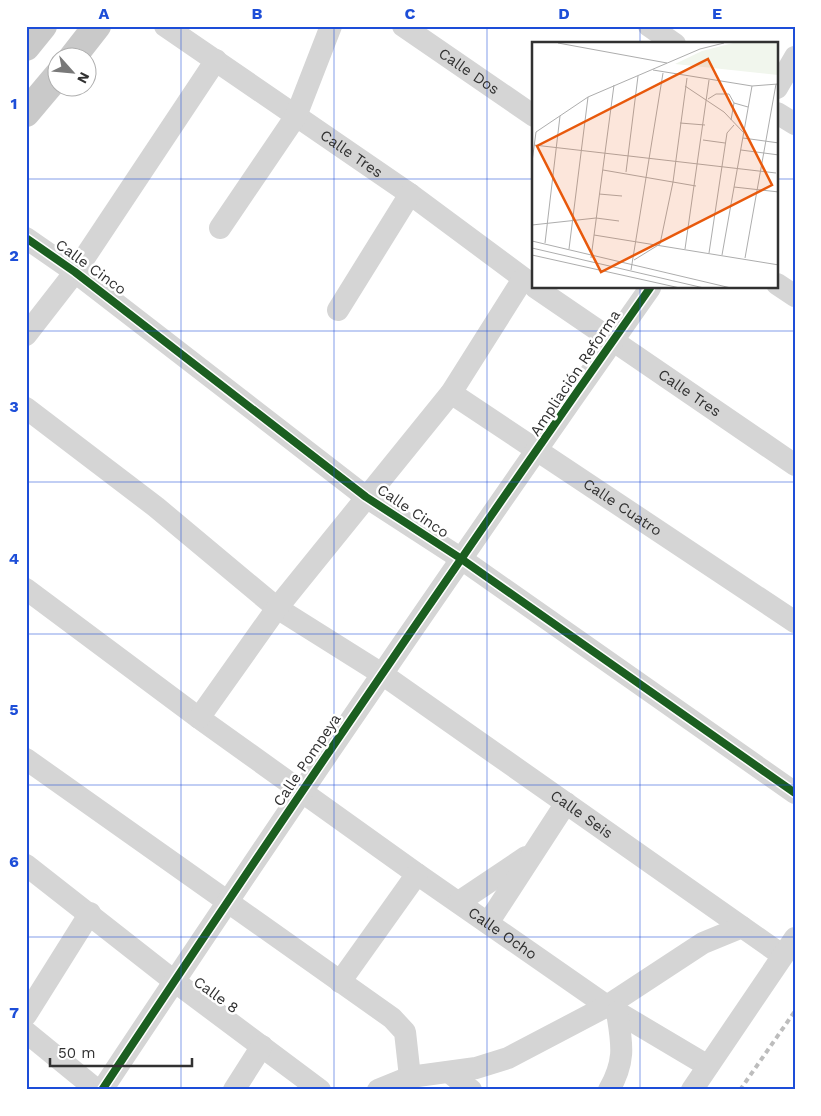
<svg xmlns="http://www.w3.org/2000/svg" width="821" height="1116" viewBox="0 0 821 1116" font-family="'Work Sans',sans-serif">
<rect width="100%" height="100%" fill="#fff"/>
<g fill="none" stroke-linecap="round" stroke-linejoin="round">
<g stroke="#d5d5d5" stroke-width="22">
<path id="s1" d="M165,26L410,194L534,286"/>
<path id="s2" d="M403,26L534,116"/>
<path d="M649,26L675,44"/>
<path d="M777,88L795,57"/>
<path d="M777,113L795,124"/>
<path d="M220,228L296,116L331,26"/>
<path d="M26,238L75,272L366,497L460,558L795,793"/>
<path d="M777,284L795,296"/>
<path id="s3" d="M536,288L795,465"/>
<path d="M338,310L410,194"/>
<path d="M26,335L75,272L216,60"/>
<path id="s4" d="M451,393L795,622"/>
<path id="s5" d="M26,408L156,507L277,608L382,674L782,955"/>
<path id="s6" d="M26,589L199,718L417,874L607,1006L708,1066"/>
<path d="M199,718L277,608L451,393L523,279"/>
<path d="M26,759L392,1018L405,1032L410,1077"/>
<path d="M26,865L174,981L320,1090"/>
<path d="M459,902L526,857"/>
<path d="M488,923L566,803"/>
<path d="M340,982L417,874"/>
<path d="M26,1015L90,913"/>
<path d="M26,1032L97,1090"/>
<path d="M449,1072L471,1090"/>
<path d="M102,1090C281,820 464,552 650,288"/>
<path d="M234,1090L262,1046"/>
<path d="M378,1090L410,1077L476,1068L508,1058L607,1006L703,943L742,927"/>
<path d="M609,1090C626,1060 622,1044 617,1012"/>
<path d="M692,1090L795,938"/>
</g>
<path stroke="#c9c9c9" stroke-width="28" d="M26,47L43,26
M72,58L97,26
M26,113L58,75"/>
<path stroke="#bdbdbd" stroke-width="4" stroke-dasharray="5 4" stroke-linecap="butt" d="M740,1090L795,1011"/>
<g stroke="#fff" stroke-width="11">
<path id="cycleway" d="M26,238L75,272L366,497L460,558L795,793
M102,1090C281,820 464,552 650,288"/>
</g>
<use href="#cycleway" stroke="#1b5e20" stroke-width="8"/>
</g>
<path fill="none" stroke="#1d4ed8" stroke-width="1" stroke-opacity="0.55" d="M181,26V1090M334,26V1090M487,26V1090M640,26V44M26,179H534M777,179H795M640,288V1090M26,331H795M26,482H795M26,634H795M26,785H795M26,937H795"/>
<g text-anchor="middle" stroke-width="5" stroke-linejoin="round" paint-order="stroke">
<g font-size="15" fill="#313131" stroke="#fff">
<text dy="5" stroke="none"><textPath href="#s2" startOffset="80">Calle Dos</textPath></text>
<text dy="5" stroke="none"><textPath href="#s1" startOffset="226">Calle Tres</textPath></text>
<text transform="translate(91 267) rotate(36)" y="5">Calle Cinco</text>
<text transform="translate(575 373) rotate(-56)" y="5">Ampliación Reforma</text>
<text dy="5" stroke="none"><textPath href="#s3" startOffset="186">Calle Tres</textPath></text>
<text dy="5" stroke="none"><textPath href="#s4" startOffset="206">Calle Cuatro</textPath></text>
<text transform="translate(413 511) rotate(34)" y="5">Calle Cinco</text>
<text transform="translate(307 760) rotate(-56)" y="5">Calle Pompeya</text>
<text dy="5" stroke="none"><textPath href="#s5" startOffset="689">Calle Seis</textPath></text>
<text dy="5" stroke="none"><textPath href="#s6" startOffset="588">Calle Ocho</textPath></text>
<text transform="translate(216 995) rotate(36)" y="5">Calle 8</text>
</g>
</g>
<g transform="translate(532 42)">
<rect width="246" height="246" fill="#fff"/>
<path d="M201,1H246V33L143,22L170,9Z" fill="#f1f6ed"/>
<path fill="none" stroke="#adadad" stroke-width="1" d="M26,1L135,21M121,28L220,44L246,42M153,44L192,70L212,91M176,57L184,52H197L202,61L216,65M199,78L202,61M148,81L173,83M211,96L247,101M171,98L193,101M2,103L244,131M209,108L247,113M0,120L4,90L56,55L168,7L192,1M71,128L164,144M94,130L106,34M202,145L247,150M67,152L90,154M0,183L64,176L87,179M62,193L247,223M0,199L199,246M13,201L28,74M0,206L172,246M37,207L56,55M153,207L177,38M177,211L195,91L202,83M0,213L148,246M190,213L220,44M59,216L82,43M213,216L244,42M102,218L128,202L141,140L155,36M99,228L131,31"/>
<path fill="#e8590c" fill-opacity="0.15" stroke="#e8590c" stroke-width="2.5" d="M176,17L240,143L69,230L5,104Z"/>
<rect width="246" height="246" fill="none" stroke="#313131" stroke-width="2.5"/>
</g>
<rect width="821" height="1116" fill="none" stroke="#ffffff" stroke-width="55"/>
<g transform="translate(72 72) rotate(117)"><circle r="24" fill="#ffffff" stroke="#adadad"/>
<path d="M0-4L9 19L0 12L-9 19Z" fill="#797979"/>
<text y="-8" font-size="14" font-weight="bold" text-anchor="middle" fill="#313131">N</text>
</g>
<path d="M50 1058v8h142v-8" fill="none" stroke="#313131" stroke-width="2.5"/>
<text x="58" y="1058" font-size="15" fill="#313131" stroke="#ffffff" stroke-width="4" paint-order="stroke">50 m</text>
<rect x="28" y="28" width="766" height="1060" fill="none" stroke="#1d4ed8" stroke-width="2"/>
<g font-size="16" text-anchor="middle" font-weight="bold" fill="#1d4ed8">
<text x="104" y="19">A</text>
<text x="257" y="19">B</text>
<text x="410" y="19">C</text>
<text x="564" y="19">D</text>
<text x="717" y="19">E</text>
<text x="14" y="109">1</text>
<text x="14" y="261">2</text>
<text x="14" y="412">3</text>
<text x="14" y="564">4</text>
<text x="14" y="715">5</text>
<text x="14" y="867">6</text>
<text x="14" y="1018">7</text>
</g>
</svg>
